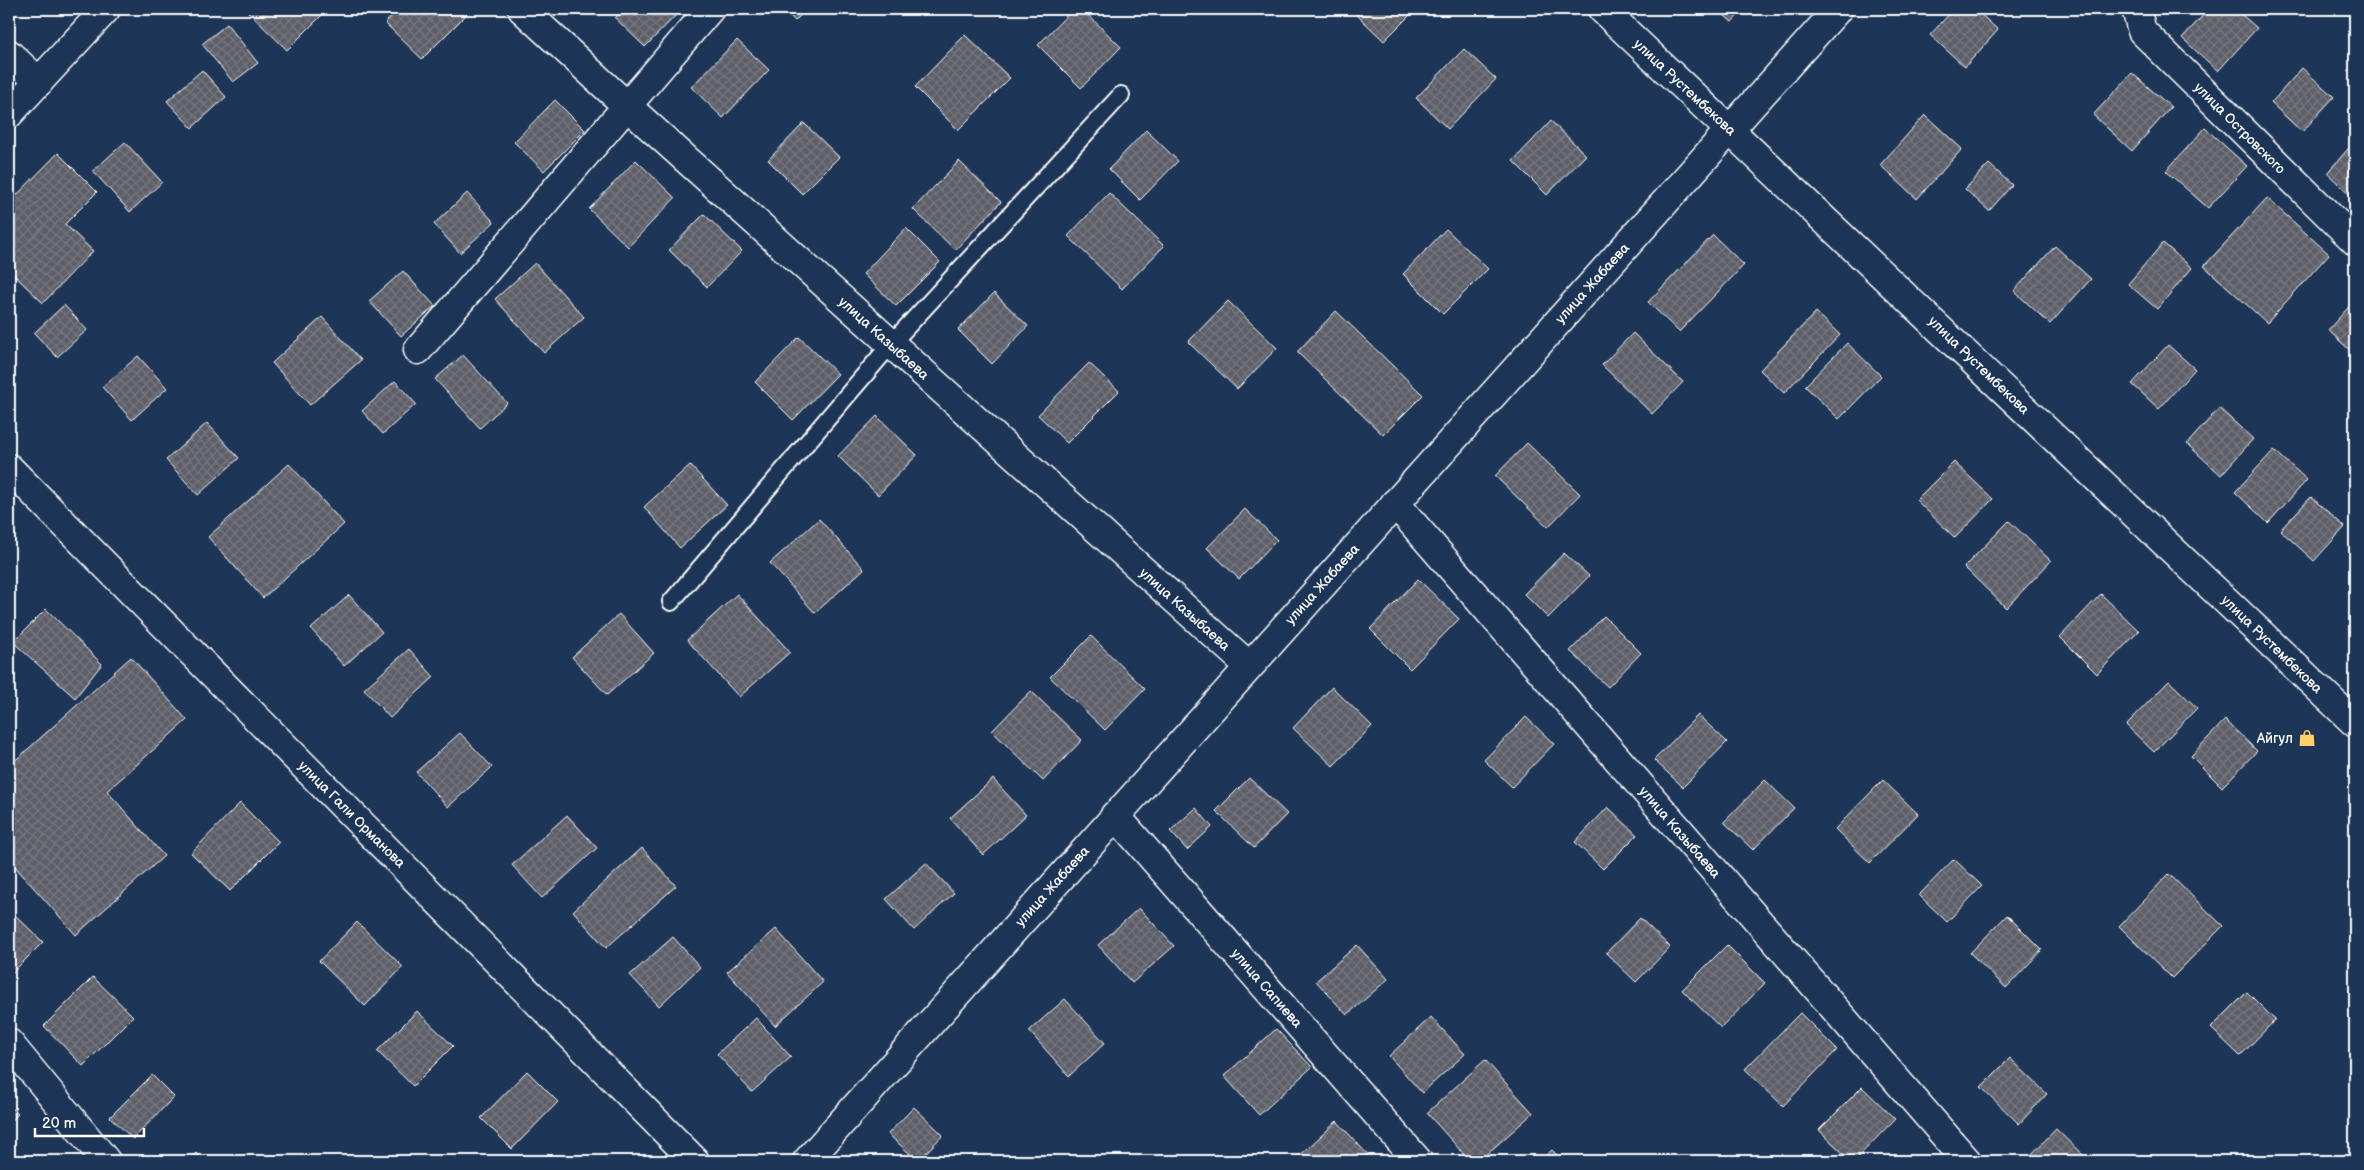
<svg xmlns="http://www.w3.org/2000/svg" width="2364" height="1170" viewBox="0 0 2364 1170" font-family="'Balsamiq Sans',sans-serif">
<defs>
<pattern id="building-cross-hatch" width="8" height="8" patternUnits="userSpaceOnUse" patternTransform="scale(1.25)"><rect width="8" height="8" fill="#5d5e67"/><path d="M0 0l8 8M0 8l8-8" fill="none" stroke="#75767e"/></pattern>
</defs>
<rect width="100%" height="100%" fill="#1d3557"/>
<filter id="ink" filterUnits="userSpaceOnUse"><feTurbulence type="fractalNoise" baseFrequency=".02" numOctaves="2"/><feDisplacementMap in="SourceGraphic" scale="10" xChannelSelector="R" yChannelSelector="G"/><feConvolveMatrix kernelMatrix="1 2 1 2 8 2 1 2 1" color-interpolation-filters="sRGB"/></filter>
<g filter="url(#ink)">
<path fill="url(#building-cross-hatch)" stroke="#fff" d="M245,9H320L324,13L287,50Z
M398,9H462L467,14L422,59L385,23Z
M624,9H682L645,47L615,18Z
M783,9H807L795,21Z
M1073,9H1082L1121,47L1081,88L1038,45Z
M1361,9H1416L1384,41L1356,14Z
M1717,9H1744L1732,22Z
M1954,9H1975L1998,30L1965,67L1930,35Z
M2209,9H2235L2257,28L2218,71L2182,38Z
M227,24L258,63L233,82L202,44Z
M965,35L1010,78L958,130L915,87Z
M737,40L769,70L723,118L691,87Z
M1464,49L1496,79L1448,129L1416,98Z
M2302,68L2334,97L2302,132L2271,103Z
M202,70L226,97L192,128L167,101Z
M2132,73L2171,107L2132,151L2093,115Z
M555,100L585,130L544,171L514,142Z
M1925,115L1962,149L1917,199L1880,165Z
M1551,121L1586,155L1547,195L1513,161Z
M804,123L839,157L802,194L768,160Z
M2205,128L2247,166L2208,208L2166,171Z
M1146,130L1178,161L1140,200L1109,169Z
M2355,141V199L2327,173Z
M125,142L162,182L130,212L93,171Z
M58,153L97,192L65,224L93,251L43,303L9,270V203Z
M636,160L675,198L628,247L589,209Z
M959,161L1001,202L955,250L913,209Z
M1989,164L2012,185L1989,211L1965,189Z
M467,193L494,222L460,253L434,224Z
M1109,193L1164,246L1122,289L1068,236Z
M2267,198L2329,254L2267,323L2204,266Z
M704,214L742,251L707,287L669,250Z
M906,228L940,262L896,306L863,274Z
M1446,229L1488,269L1443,314L1403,274Z
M1713,235L1744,265L1679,332L1648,302Z
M2163,243L2192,268L2157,309L2128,284Z
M2055,246L2091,279L2050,324L2014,291Z
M535,263L584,317L544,353L495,299Z
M403,271L435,306L401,336L369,301Z
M994,293L1028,326L992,364L958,330Z
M2355,300V355L2328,330Z
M1228,301L1277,348L1237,389L1188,342Z
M64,305L87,330L57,357L34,333Z
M1336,311L1423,395L1383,435L1297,352Z
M1816,312L1840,335L1784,393L1760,370Z
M322,317L361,360L310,405L272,363Z
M1633,333L1683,382L1652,414L1602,365Z
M799,337L838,374L793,420L755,382Z
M1847,343L1881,376L1839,419L1805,386Z
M2168,345L2195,369L2159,409L2132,384Z
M463,355L507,403L480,428L435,379Z
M138,356L167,388L132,420L102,387Z
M1089,363L1119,391L1067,443L1038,415Z
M395,381L416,404L383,434L362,411Z
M2219,408L2253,439L2221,475L2187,444Z
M877,416L917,455L878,495L838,456Z
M207,423L239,458L198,495L166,460Z
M1527,443L1580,494L1548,527L1495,476Z
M2274,450L2307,480L2268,523L2235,492Z
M1954,462L1993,499L1955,538L1916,500Z
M289,464L344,524L263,598L208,537Z
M690,465L727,505L680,548L644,507Z
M2311,497L2345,527L2314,561L2280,530Z
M1245,509L1277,540L1239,579L1207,548Z
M819,519L864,569L815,613L770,563Z
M2009,521L2051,561L2006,608L1964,567Z
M1564,553L1589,576L1548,618L1524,594Z
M1418,579L1459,619L1410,669L1370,629Z
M737,594L790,652L739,697L687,640Z
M2101,594L2139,631L2097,674L2060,637Z
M349,595L382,632L344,666L311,629Z
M46,609L102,664L75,698L13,642Z
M619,614L654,653L607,695L572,657Z
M1604,616L1641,653L1608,687L1570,651Z
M1091,636L1145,689L1105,730L1050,677Z
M409,649L434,677L390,718L364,689Z
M131,657L187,720L107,791L164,856L76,935L9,860V766Z
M2169,681L2197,708L2154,752L2126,725Z
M1332,687L1372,726L1333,766L1293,728Z
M1031,691L1082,740L1043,781L992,731Z
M1698,715L1727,742L1683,787L1654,760Z
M1526,717L1554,744L1512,787L1484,760Z
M2225,720L2257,751L2222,787L2191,756Z
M460,733L492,767L448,807L416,772Z
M1249,778L1287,814L1254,848L1216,811Z
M993,779L1026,815L983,855L950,818Z
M1765,780L1794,808L1753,850L1724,822Z
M1883,780L1918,814L1870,863L1835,829Z
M240,803L279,842L230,891L191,853Z
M1608,807L1637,835L1603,869L1575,842Z
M1196,808L1212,827L1187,850L1170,831Z
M567,815L597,848L542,898L512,865Z
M642,848L676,886L606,948L573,911Z
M1954,859L1982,886L1947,922L1919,895Z
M926,863L954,893L914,930L886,899Z
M2169,874L2223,926L2172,978L2119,926Z
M1139,908L1174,946L1132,983L1098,945Z
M12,912L43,942L11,974L9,971V915Z
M2007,915L2042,950L2006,988L1970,953Z
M1640,918L1670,947L1636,982L1606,953Z
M357,922L403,967L365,1006L319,961Z
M776,929L823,982L775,1026L727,972Z
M673,937L700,967L659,1006L630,975Z
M1357,945L1388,979L1347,1015L1316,981Z
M1727,945L1765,983L1721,1028L1682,990Z
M93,977L133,1016L83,1066L44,1026Z
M2247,992L2275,1020L2240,1056L2211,1028Z
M1065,999L1105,1043L1069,1076L1029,1031Z
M417,1011L453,1046L413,1086L377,1051Z
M1800,1013L1837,1050L1783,1106L1745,1069Z
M1431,1017L1465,1054L1422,1093L1389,1056Z
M756,1018L791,1057L752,1092L717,1054Z
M1276,1029L1312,1067L1259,1115L1224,1076Z
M2010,1058L2047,1094L2019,1124L1981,1087Z
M1485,1060L1533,1113L1479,1161H1470L1427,1113Z
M527,1071L558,1102L512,1149L481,1118Z
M152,1075L174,1097L133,1139L110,1117Z
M1862,1087L1895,1119L1854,1161H1851L1819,1130Z
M9,1105L18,1114L9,1124Z
M914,1107L943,1135L918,1161L888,1134Z
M1337,1121L1368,1155L1361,1161H1296L1295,1160Z
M2056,1129L2089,1161H2025Z
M1552,1150L1563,1161H1540Z
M196,1153L204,1161H187Z"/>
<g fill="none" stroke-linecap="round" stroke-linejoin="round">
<g stroke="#fff" stroke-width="20">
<path id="service" d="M671,602L891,344L1121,95"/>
</g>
<g stroke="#fff" stroke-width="31">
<path id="minor" d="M522,9L627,106L1249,666
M1602,9L2355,723
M2136,9L2142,31L2355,241
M9,54L39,82
M418,350L710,9
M9,468L695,1161
M1395,503L1967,1161
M1115,815L1418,1161
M9,1043L106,1161"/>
</g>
<g stroke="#fff" stroke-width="31">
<path id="tertiary" d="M9,114L106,9
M807,1161L1838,9"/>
</g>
<use href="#service" stroke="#1d3557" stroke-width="16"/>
<use href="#minor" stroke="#1d3557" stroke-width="28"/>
<use href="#tertiary" stroke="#1d3557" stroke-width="28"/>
</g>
</g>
<defs>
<g id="shop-bare" transform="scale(1.35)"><path d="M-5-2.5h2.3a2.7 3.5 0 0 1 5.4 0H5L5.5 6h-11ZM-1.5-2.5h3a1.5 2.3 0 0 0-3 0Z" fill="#ffd166" stroke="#1d3557" stroke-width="2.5" paint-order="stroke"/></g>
</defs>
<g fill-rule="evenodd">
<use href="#shop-bare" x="2307" y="738"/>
</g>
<g text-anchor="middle" stroke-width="4" stroke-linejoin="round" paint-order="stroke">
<g font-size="14" fill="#fff" stroke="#1d3557">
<text transform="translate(1685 87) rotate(43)" y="5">улица Рустембекова</text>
<text transform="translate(2240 128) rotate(45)" y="5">улица Островского</text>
<text transform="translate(1592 283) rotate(-48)" y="5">улица Жабаева</text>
<text transform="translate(884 338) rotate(42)" y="5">улица Казыбаева</text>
<text transform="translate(1979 365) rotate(44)" y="5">улица Рустембекова</text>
<text transform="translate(1322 584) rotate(-48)" y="5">улица Жабаева</text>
<text transform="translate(1185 609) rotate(42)" y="5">улица Казыбаева</text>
<text transform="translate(2272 644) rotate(44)" y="5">улица Рустембекова</text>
<text transform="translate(352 814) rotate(45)" y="5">улица Гали Орманова</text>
<text transform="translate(1680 832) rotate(49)" y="5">улица Казыбаева</text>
<text transform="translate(1052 886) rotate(-48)" y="5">улица Жабаева</text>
<text transform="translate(1267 988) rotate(49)" y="5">улица Сапиева</text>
</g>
<g font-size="14" fill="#fff" stroke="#1d3557" text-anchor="end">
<text x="2293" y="743">Айгул</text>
</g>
</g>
<rect width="2364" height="1170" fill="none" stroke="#1d3557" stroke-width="30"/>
<rect x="15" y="15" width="2334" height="1140" fill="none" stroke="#fff" stroke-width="2" filter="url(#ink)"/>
<path d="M35 1128v8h109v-8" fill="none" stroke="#ffffff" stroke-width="2.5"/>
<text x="42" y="1128" font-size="15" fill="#ffffff" stroke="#1d3557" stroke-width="4" paint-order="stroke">20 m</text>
</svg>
